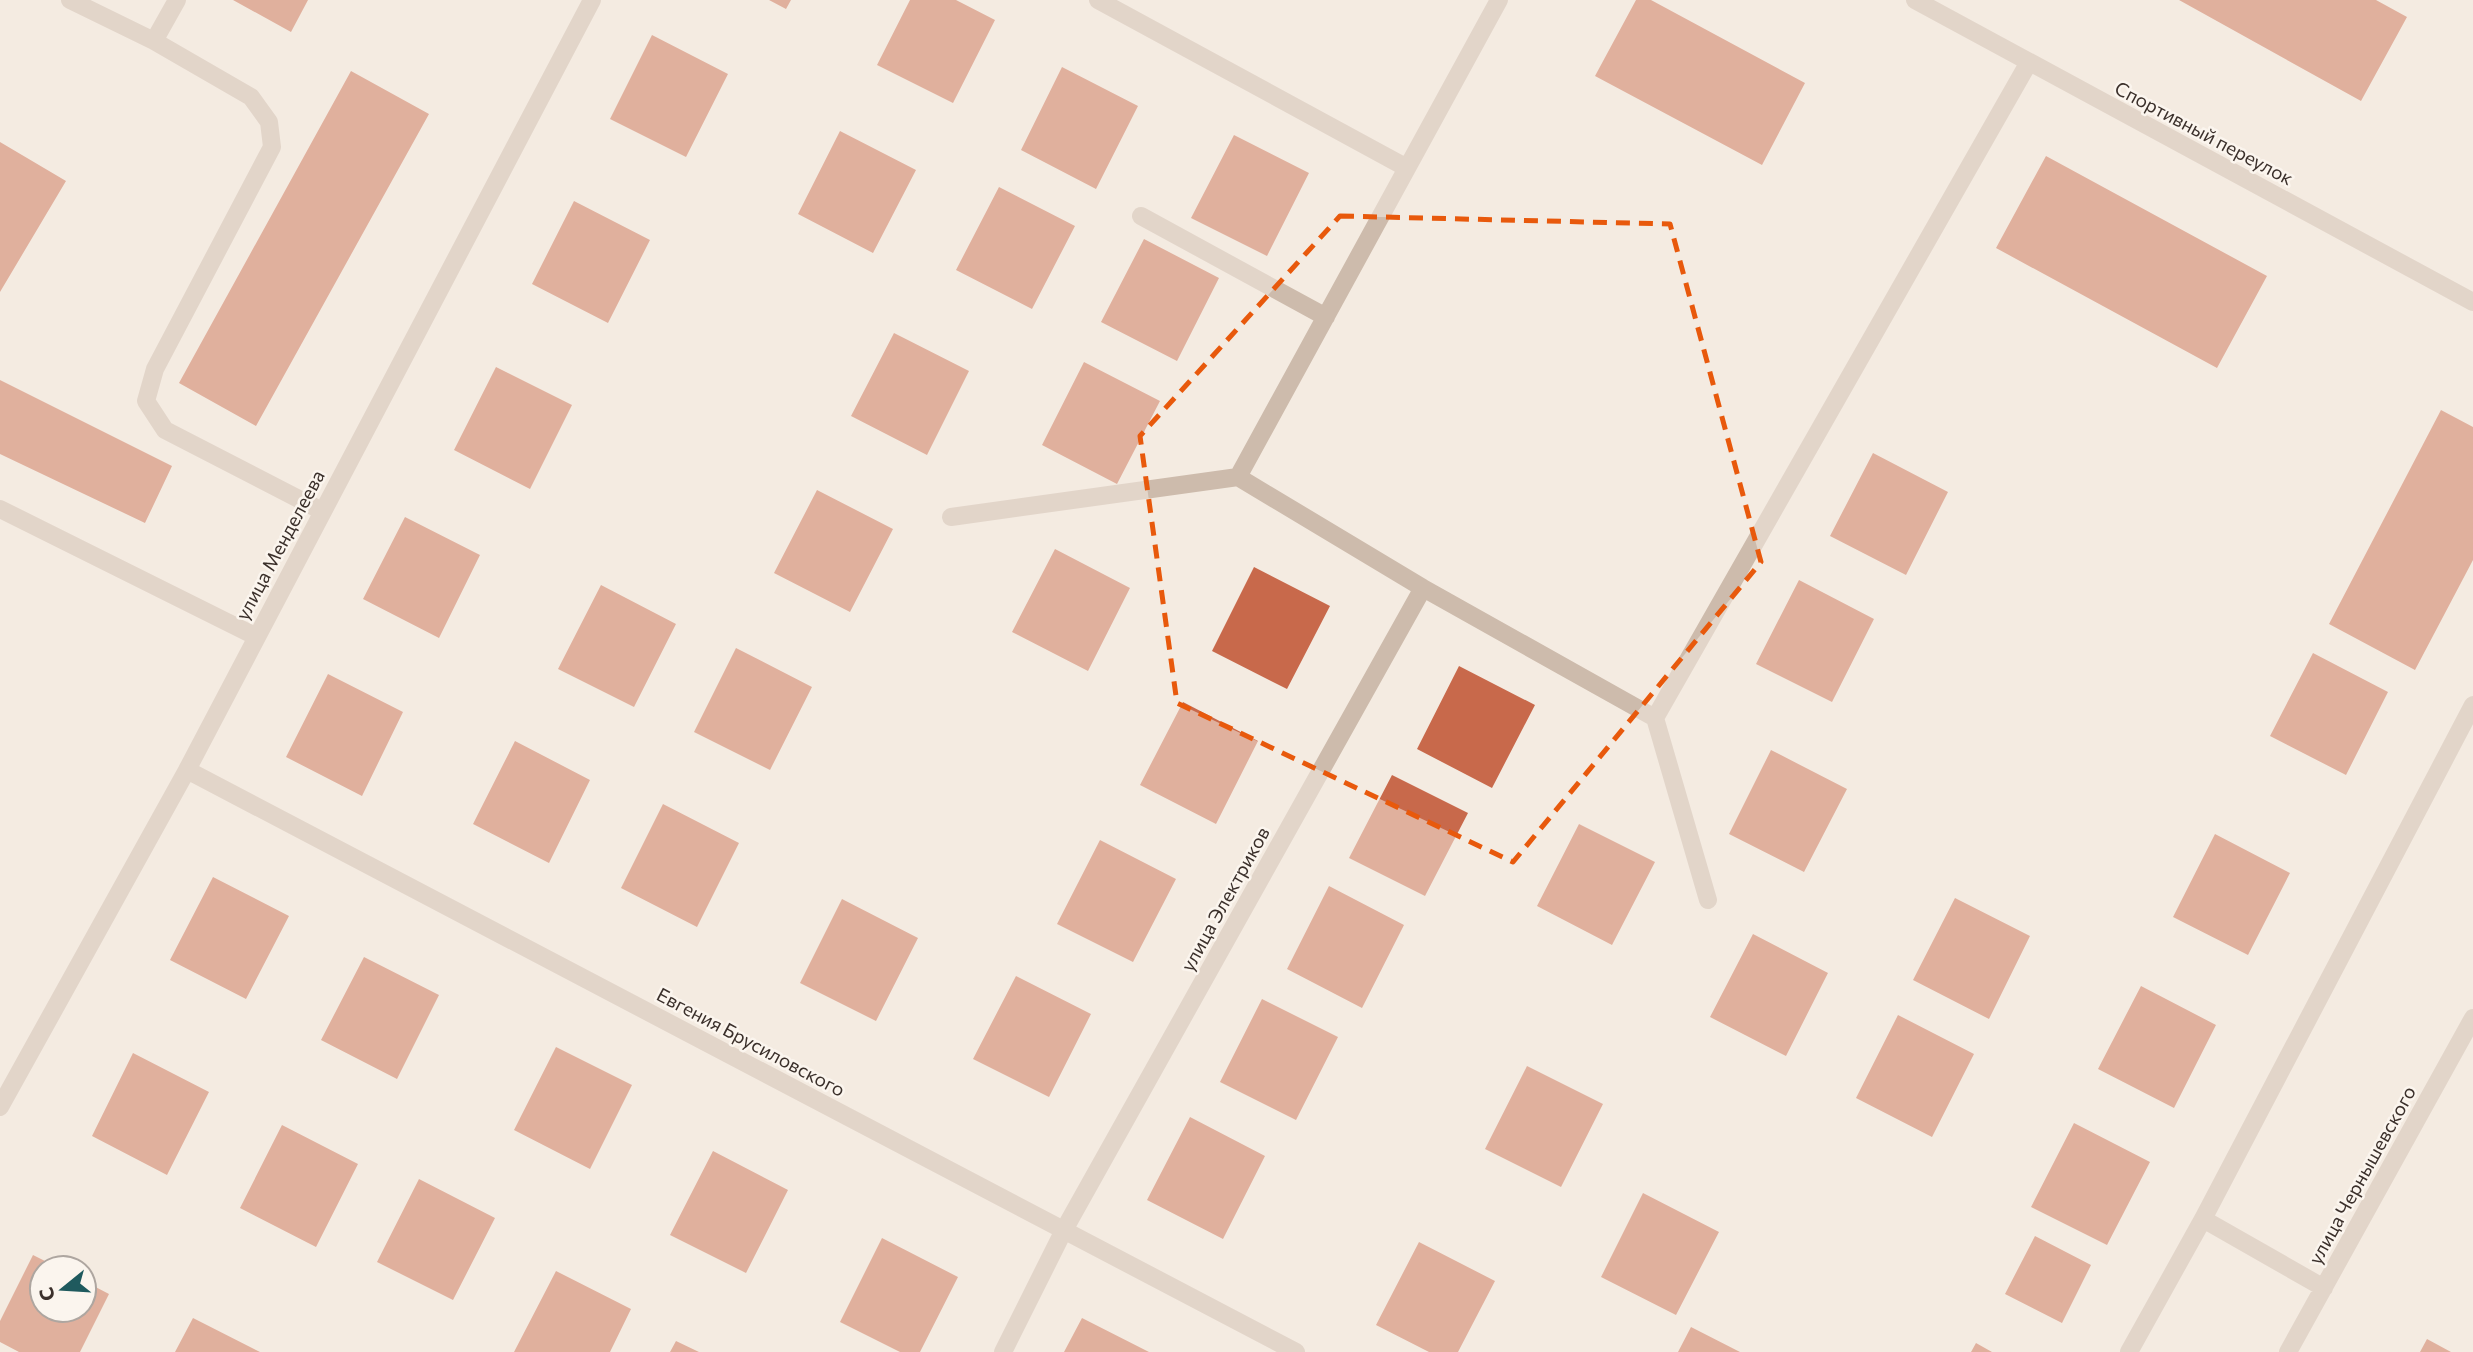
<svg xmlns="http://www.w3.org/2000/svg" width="2473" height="1352" viewBox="0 0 2473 1352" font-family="Commissioner,sans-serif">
<rect width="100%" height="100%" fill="#f4ebe1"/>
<path fill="#c8694b" d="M233,0H308L291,32Z
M769,0H791L786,9Z
M910,0H956L995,20L953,103L877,65Z
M1636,0H1651L1805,83L1762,165L1595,76Z
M2179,0H2376L2407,17L2361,101Z
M652,35L728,74L686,157L610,119Z
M1062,67L1138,106L1096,189L1021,150Z
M351,71L429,114L256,426L179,383Z
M840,131L916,170L873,253L798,214Z
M1234,135L1309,173L1267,256L1191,218Z
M0,142L66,181L0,292Z
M2046,156L2267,276L2217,368L1996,248Z
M999,187L1075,226L1032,309L956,270Z
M574,201L650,240L608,323L532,284Z
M1144,239L1219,278L1177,361L1101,322Z
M894,333L969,371L927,455L851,416Z
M1084,362L1160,401L1117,484L1042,445Z
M496,367L572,405L530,489L454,450Z
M0,380L172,466L145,523L0,454Z
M2441,410L2473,427V560L2415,670L2329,624Z
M1873,453L1948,492L1906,575L1830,536Z
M817,490L893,529L850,612L774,573Z
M405,517L480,555L439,638L363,599Z
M1055,549L1130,588L1088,671L1012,632Z
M1254,567L1330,606L1287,689L1212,651Z
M1799,580L1874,619L1832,702L1756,664Z
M601,585L676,624L634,707L558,669Z
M736,648L812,687L770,770L694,732Z
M2313,653L2388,692L2346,775L2270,736Z
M1459,666L1535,705L1492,788L1417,749Z
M328,674L403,712L362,796L286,757Z
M1183,702L1258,741L1216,824L1140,785Z
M515,741L590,780L549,863L473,824Z
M1771,750L1847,789L1804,872L1729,834Z
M1392,775L1468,813L1425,896L1349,858Z
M663,804L739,843L697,927L621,888Z
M1579,824L1655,862L1612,945L1537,906Z
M2215,834L2290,873L2248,955L2173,917Z
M1100,840L1176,879L1133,962L1057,924Z
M213,877L289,916L246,999L170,960Z
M1329,886L1404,925L1362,1008L1287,969Z
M1955,898L2030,936L1989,1019L1913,980Z
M842,899L918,938L876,1021L800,983Z
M1753,934L1828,973L1786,1056L1710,1017Z
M364,957L439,995L397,1079L321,1040Z
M1016,976L1091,1014L1049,1097L973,1059Z
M2141,986L2216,1025L2174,1108L2098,1069Z
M1262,999L1338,1037L1296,1120L1220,1082Z
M1898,1015L1974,1054L1932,1137L1856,1098Z
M556,1047L632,1085L590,1169L514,1130Z
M133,1053L209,1092L167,1175L92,1136Z
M1527,1066L1603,1104L1561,1187L1485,1149Z
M1190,1117L1265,1156L1223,1239L1147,1200Z
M2074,1123L2150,1162L2107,1245L2031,1207Z
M282,1125L358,1164L316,1247L240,1208Z
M713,1151L788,1190L746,1273L670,1235Z
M419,1179L495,1218L453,1300L377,1262Z
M1643,1193L1719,1232L1676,1315L1601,1277Z
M2035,1236L2091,1265L2062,1323L2005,1294Z
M882,1238L958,1277L920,1352H900L840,1322Z
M1419,1242L1495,1281L1458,1352H1429L1376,1325Z
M33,1255L59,1268H42V1310H84V1281L109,1294L80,1352H19L0,1342V1321Z
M556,1271L631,1309L610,1352H514Z
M193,1318L260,1352H175Z
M1082,1318L1149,1352H1064Z
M1691,1327L1740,1352H1678Z
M2427,1339L2451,1352H2420Z
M676,1341L699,1352H670Z
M1976,1343L1992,1352H1971Z"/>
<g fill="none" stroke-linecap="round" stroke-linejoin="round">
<path stroke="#cdbbac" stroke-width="18" d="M70,0L154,41L251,97L269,122L272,147L155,369L146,401L165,430L322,511
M1098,0L1407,168
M1915,0L2473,302
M154,41L177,0
M1141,216L1326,317
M1238,477L1499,0
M0,509L255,636
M951,517L1238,477L1423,588L1655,718L1708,900
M1655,718L2029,62
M187,770L1296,1352
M0,1107L187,770L592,0
M2203,1219L2324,1288
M1003,1352L1064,1230L1423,588
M2129,1352L2203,1219L2473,705
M2288,1352L2473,1018"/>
</g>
<path d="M0 0H2473V1352H0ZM1340,216L1670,224L1761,562L1513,862L1177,703L1140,436Z" fill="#f4ebe1" fill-opacity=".55" fill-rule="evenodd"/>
<path fill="none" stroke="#e8590c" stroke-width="5" stroke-dasharray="14 9" stroke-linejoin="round" d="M1340,216L1670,224L1761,562L1513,862L1177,703L1140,436Z"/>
<g text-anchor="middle" stroke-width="5" stroke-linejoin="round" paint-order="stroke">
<g font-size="19" fill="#3b302b" stroke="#fbf5ee">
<text transform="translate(2204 133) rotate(28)" y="7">Спортивный переулок</text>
<text transform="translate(280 545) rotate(-62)" y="7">улица Менделеева</text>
<text transform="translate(1225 899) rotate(-61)" y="7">улица Электриков</text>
<text transform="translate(751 1042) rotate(28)" y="7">Евгения Брусиловского</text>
<text transform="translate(2362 1175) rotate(-61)" y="7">улица Чернышевского</text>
</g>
</g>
<g transform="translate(63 1289) rotate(252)"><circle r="33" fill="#fbf5ee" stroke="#aea6a0" stroke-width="2"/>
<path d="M0-5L12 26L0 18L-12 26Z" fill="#1f5a5e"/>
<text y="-10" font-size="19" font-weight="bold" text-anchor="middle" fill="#3b302b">С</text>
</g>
</svg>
